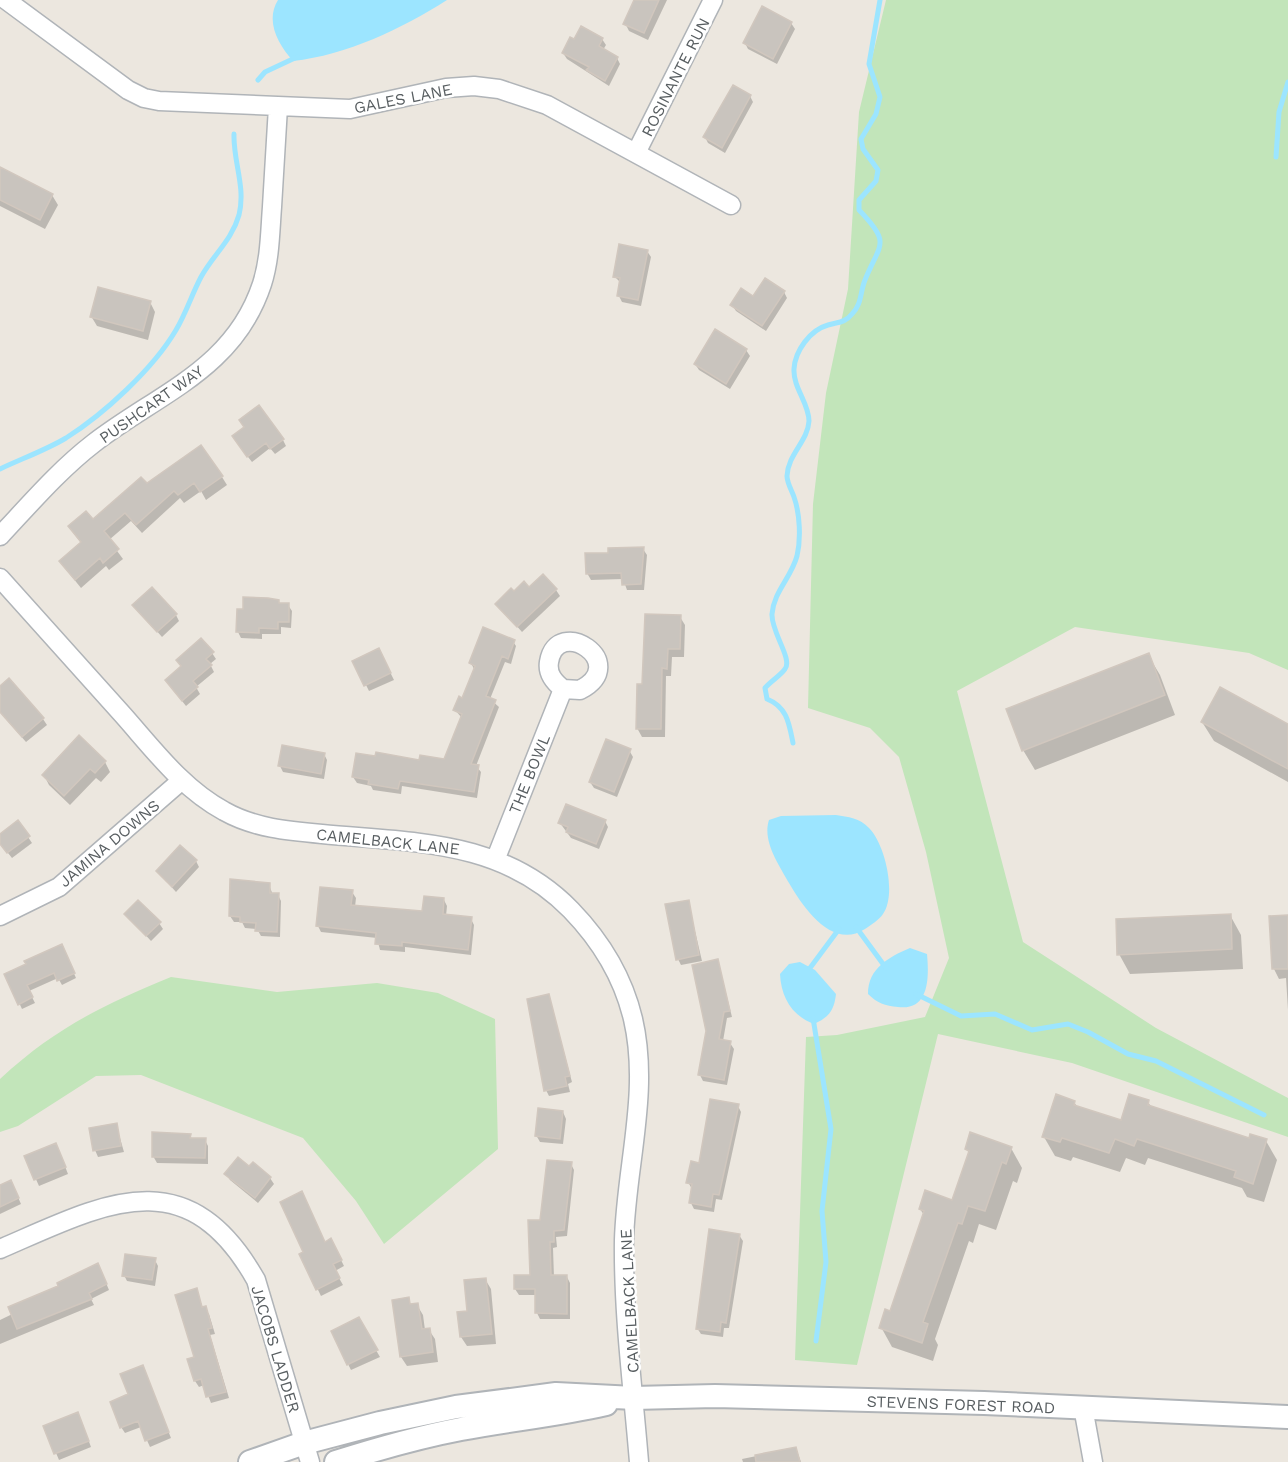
<svg xmlns="http://www.w3.org/2000/svg" width="1288" height="1462" viewBox="0 0 1288 1462" font-family="'Work Sans',sans-serif">
<rect width="100%" height="100%" fill="#ece7df"/>
<path fill="#c2e5ba" d="M886,0H1288V670L1249,653L1075,627L957,691L1023,942L1156,1028L1288,1098V1137L1072,1063L938,1034L857,1365L795,1360L806,1037L837,1035L925,1017L949,958L926,852L899,757L870,728L808,708L813,504L826,393L848,289L859,112Z
M171,977L277,992L377,983L438,993L495,1019L498,1149L384,1244L356,1201L303,1138L141,1075L96,1076L18,1126L0,1132V1079C55,1028 103,1005 171,977Z"/>
<path fill="#9ce5ff" d="M278,0H447C401,29 347,55 293,61C278,44 265,21 278,0Z
M836,815C848,817 860,818 869,828C885,844 897,894 883,914C879,920 871,925 865,929C833,950 804,909 789,883C779,865 762,841 769,820L781,816Z
M910,948L927,954C929,976 930,1011 898,1007C885,1006 877,1003 868,994C868,968 889,957 910,948Z
M800,962L815,970L836,994C834,1011 829,1017 814,1024C792,1016 781,997 780,974L789,964Z"/>
<path fill="#0003" d="M636,0H667L648,40L629,31L625,23Z
M791,23L795,29L777,64L748,49L745,43Z
M602,39L606,45L603,50L617,58L620,64L609,86L567,59L563,53L575,41Z
M750,96L753,102L725,153L708,143L705,137Z
M0,172L52,195L58,205L45,229L0,206Z
M647,251L651,257L641,306L622,302L619,296L621,283L615,277Z
M784,292L787,298L766,331L736,311L732,305Z
M150,302L155,312L148,340L97,326L91,316Z
M746,350L750,356L730,389L699,370L695,364Z
M283,440L286,446L275,454L270,448L252,462L237,443Z
M222,477L227,485L206,500L201,491L184,503L180,498L142,533L131,521L109,540L123,559L109,570L106,566L81,588L60,562L81,543L69,527L93,521L146,485Z
M643,549L647,555L644,590H627L623,579L591,580L587,573L610,554Z
M529,589L556,590L560,596L522,632L497,604L514,593Z
M280,604L288,605L292,611L291,628L281,627V634H262V639L241,638L238,632V611Z
M134,605L176,615L179,621L162,637Z
M680,617L685,625L684,657H672L671,676H666L665,737H642L637,728L644,685Z
M512,640L516,646L511,664L505,662L490,699L499,707L476,766L481,772L477,798L402,786L401,794L373,790L371,786L357,783L353,777L420,762L445,761L462,718L455,710L463,700L474,669L471,663Z
M212,653L216,659L210,664L214,672L196,687L200,694L186,706L166,681Z
M1148,655L1160,675L1175,715L1035,770L1023,750Z
M382,656L394,680L369,691L354,661Z
M0,688L43,719L47,725L26,742L5,718L0,705Z
M1202,722L1288,726V782L1214,741Z
M79,738L105,762L110,772L101,782L96,778L70,805L49,785L44,775Z
M629,750L633,757L617,797L594,788L590,782Z
M324,754L327,760L324,779L283,772L280,766Z
M605,821L608,827L599,849L571,838L560,823Z
M0,835L28,837L32,843L12,858L0,843Z
M196,861L199,867L176,892L157,871Z
M269,885L273,895H278L281,901L280,937L261,936L257,929L245,928L242,922H234L230,916Z
M352,892L356,898L355,907L424,912L444,900L447,906L446,916L471,919L474,925L471,955L405,947V952L380,950L377,938L321,932L318,926Z
M688,901L702,961L681,965L678,959Z
M126,914L159,923L163,929L151,941Z
M1230,915L1241,935L1243,969L1130,974L1119,954Z
M1288,916V1010L1286,978L1279,979L1274,969L1271,917Z
M64,951L76,978L62,985L58,978L29,991L35,1003L22,1009L6,975Z
M718,961L732,1017L727,1018L723,1041L730,1043L734,1049L727,1085L703,1081L700,1075Z
M549,996L572,1082L568,1084L570,1092L549,1096L546,1090Z
M1074,1102L1078,1108L1122,1122L1148,1102L1152,1108L1251,1140L1266,1141L1277,1160L1264,1202L1247,1197L1242,1188L1148,1158L1145,1165L1126,1158L1120,1172L1073,1157L1071,1161L1055,1156L1044,1137Z
M738,1106L741,1112L722,1200L716,1199L714,1212L694,1209L691,1203L692,1189L688,1182Z
M563,1112L566,1119L563,1144L540,1142L536,1135Z
M116,1124L124,1152L98,1157L95,1150Z
M190,1135L192,1139L205,1140L208,1146V1164L157,1163L153,1156Z
M1011,1148L1022,1168L1017,1183L1013,1181L996,1230L979,1224L973,1243L969,1241L935,1339L938,1345L933,1361L892,1347L881,1327L890,1313L924,1215L920,1209L952,1202L969,1154L967,1149Z
M59,1151L68,1174L39,1186L26,1157Z
M571,1164L574,1170L567,1236L556,1237L557,1247L553,1248L554,1277H567L570,1283V1319H540L537,1313V1295H519L515,1289L532,1276Z
M226,1174L270,1178L274,1184L258,1203L230,1180Z
M0,1187L14,1188L21,1204L0,1214Z
M739,1235L743,1241L729,1328H724L723,1337L701,1334L697,1328Z
M325,1243L334,1246L344,1266L335,1271L343,1285L321,1296L301,1255Z
M155,1260L158,1266L155,1286L127,1281L124,1275Z
M101,1271L109,1290L91,1299L94,1305L0,1344V1320Z
M485,1279L491,1289L496,1344L467,1346L461,1337L469,1313Z
M196,1290L203,1308L209,1314L215,1334L210,1335L229,1398L211,1403L204,1385L199,1387L195,1381L189,1360L196,1358Z
M408,1299L412,1306L417,1305L423,1315L425,1330H429L435,1339L438,1362L407,1366L401,1357Z
M358,1319L380,1357L351,1370L348,1364Z
M145,1373L171,1438L150,1447L141,1427L125,1433L121,1427L130,1395Z
M81,1420L91,1447L59,1460L45,1427Z
M796,1448L801,1462H743L742,1459Z"/>
<g fill="none" stroke-linecap="round" stroke-linejoin="round">
<path stroke="#9ce5ff" stroke-width="5" d="M258,80L265,72L297,57
M1276,157L1279,112L1288,82
M0,469C21,459 46,450 66,438C104,414 153,369 176,330C186,313 192,294 201,277C213,255 232,240 239,215C246,187 233,161 234,134
M793,743C789,723 787,707 767,699L765,688C771,681 780,676 785,669C793,659 771,632 772,614C774,591 791,578 797,556C801,539 800,514 794,497C792,491 787,483 787,476C788,454 808,441 809,421C809,403 793,388 794,369C795,351 810,330 828,325C838,322 845,323 852,314C862,304 860,292 865,280C880,243 892,244 859,210V200L876,181L878,170L863,149L861,139L876,114L880,97L869,64L880,0
M856,927L886,968
M810,973V968L839,929
M916,994L961,1016L995,1014L1032,1030L1068,1024L1088,1032L1128,1054L1156,1061L1264,1115
M813,1018L831,1129L822,1211L826,1262L816,1341"/>
</g>
<path fill="#c9c4be" stroke="#d1c7be" stroke-width="1.5" d="M634,0H659L644,33L623,24Z
M762,6L792,22L773,59L743,43Z
M581,26L603,38L599,46L618,57L605,81L586,70L589,67L562,53L570,37L574,39Z
M733,85L751,95L722,148L703,137Z
M0,167L53,194L40,220L0,200Z
M619,244L648,250L638,300L617,296L620,278L613,277Z
M765,278L785,291L762,326L730,305L741,288L753,296Z
M98,287L151,301L143,331L90,317Z
M715,329L747,349L726,384L694,364Z
M259,405L284,439L270,449L266,443L247,457L232,436L244,427L239,420Z
M201,445L223,476L200,492L194,483L178,495L174,491L136,525L125,513L104,531L119,549L103,563L100,558L75,580L59,561L81,542L68,526L86,511L93,519L141,477L147,483Z
M644,547L641,584L622,585L621,573L586,574L585,553H608V548Z
M543,574L557,589L517,627L495,604L511,588L514,591L524,581L529,587Z
M152,587L177,614L157,632L132,605Z
M243,597L268,598L279,600V603H289V622H278V629L259,628V633L236,632L237,609H243Z
M645,614L681,615L680,649H668L667,669L662,668L661,729H636L637,684H642Z
M483,627L515,640L508,659L502,656L486,696L496,700L471,764L479,765L474,792L400,781L398,789L368,784L369,780L352,777L356,753L375,756L376,752L419,760L420,755L444,759L462,714L453,710L459,696L462,698L475,666L469,663Z
M201,638L214,652L206,659L212,665L193,681L198,687L182,701L165,680L181,666L176,660Z
M379,648L391,673L364,686L352,661Z
M1149,653L1165,695L1022,751L1006,709Z
M9,678L44,718L22,737L0,712V686Z
M1220,687L1288,724V769L1201,722Z
M79,735L106,761L95,773L90,769L64,796L42,775Z
M606,739L631,749L614,792L589,782Z
M282,745L325,753L321,774L278,766Z
M566,804L606,820L596,844L566,832L568,827L558,823Z
M18,820L30,836L7,853L0,844V834Z
M180,845L197,860L172,887L156,871Z
M230,879L270,883V893H279L277,932L255,931L256,923L240,922V917L229,916Z
M320,887L353,890L351,905L422,911L424,896L444,898L443,914L472,917L468,950L402,942V946L375,944L376,933L316,926Z
M138,900L161,922L146,936L124,914Z
M689,900L699,955L676,960L665,904Z
M1231,914L1232,949L1117,955L1116,919Z
M1288,915V969H1272L1269,916Z
M62,944L75,973L57,981L54,973L27,985L33,997L18,1005L4,974L26,964L24,961Z
M718,959L730,1011L724,1012L719,1039L731,1041L724,1080L698,1075L706,1031L692,965Z
M549,994L570,1076L565,1077L567,1086L544,1091L527,999Z
M1056,1094L1075,1101L1074,1105L1121,1120L1129,1094L1149,1100L1148,1105L1249,1138L1250,1134L1267,1139L1253,1184L1234,1177L1236,1171L1137,1139L1134,1146L1115,1139L1109,1153L1062,1138L1060,1142L1042,1137Z
M710,1099L739,1104L719,1195L713,1194L711,1207L689,1203L692,1184L686,1183L691,1161L699,1163Z
M538,1108L563,1111L560,1139L535,1136Z
M117,1123L121,1146L93,1151L89,1128Z
M152,1132L191,1134L190,1138H206L205,1158L152,1157Z
M970,1132L1012,1147L1006,1164L1002,1162L985,1211L968,1206L962,1224L958,1223L923,1322L928,1324L922,1343L879,1328L885,1309L890,1311L924,1211L919,1209L925,1190L952,1200L969,1151L965,1149Z
M56,1143L66,1167L34,1180L24,1156Z
M238,1157L249,1166L253,1162L271,1177L255,1198L224,1174Z
M547,1160L572,1162L564,1230L554,1231V1242H550L551,1275H567V1314L535,1313V1289H514V1275H530L528,1220H540Z
M11,1180L19,1198L0,1207V1185Z
M302,1191L325,1242L331,1238L342,1260L333,1264L340,1278L316,1290L299,1254L303,1252L280,1202Z
M709,1229L740,1234L726,1323L721,1322L720,1332L696,1329Z
M125,1254L156,1258L152,1280L122,1276Z
M98,1263L107,1284L89,1293L92,1299L17,1329L8,1307L58,1286L57,1283Z
M486,1278L492,1334L460,1337L457,1312L467,1311L464,1280Z
M197,1288L202,1307L206,1306L212,1328L208,1329L226,1392L206,1397L201,1379L194,1381L187,1359L194,1357L175,1295Z
M409,1297L410,1304L418,1303L422,1329L430,1328L433,1352L400,1357L392,1300Z
M359,1317L378,1350L347,1365L331,1331Z
M143,1365L169,1432L145,1441L138,1421L120,1428L110,1402L128,1394L120,1374Z
M78,1412L89,1441L54,1454L43,1426Z
M796,1447L800,1462H756L755,1455Z"/>
<g fill="none" stroke-linecap="round" stroke-linejoin="round">
<g stroke="#b0b4b8" stroke-width="21">
<path id="minor" d="M6,0L128,90L144,98L159,101L350,109L446,88L474,86L499,89L547,105L731,205
M636,153L713,0
M0,536C30,504 59,470 94,443C159,393 234,369 262,284C270,259 270,233 272,207C274,174 276,141 278,107
M0,578C41,624 82,669 123,715C154,750 183,789 224,811C254,828 288,831 322,834C413,843 502,839 571,910C600,940 623,977 633,1019C650,1092 626,1166 624,1240C623,1314 633,1388 639,1462
M496,858L563,689C554,682 547,674 549,662C557,614 632,663 580,690L563,689
M0,916L59,887L182,780
M0,1249C102,1205 186,1156 256,1280L310,1462
M1083,1407L1093,1462"/>
</g>
<g stroke="#b0b4b8" stroke-width="26">
<path id="tertiary" d="M250,1462L304,1443L380,1423L456,1407L556,1394L634,1398L715,1396L984,1403L1288,1417
M336,1462C377,1449 419,1437 461,1429C509,1420 558,1415 606,1404"/>
</g>
<use href="#minor" stroke="#fff" stroke-width="18"/>
<use href="#tertiary" stroke="#fff" stroke-width="22"/>
</g>
<g text-anchor="middle" stroke-width="5" stroke-linejoin="round" paint-order="stroke">
<g font-size="16" fill="#585e61" stroke="#fff">
<text transform="translate(675 77) rotate(-63)" y="6">ROSINANTE RUN</text>
<text transform="translate(403 98) rotate(-11)" y="6">GALES LANE</text>
<text transform="translate(151 404) rotate(-35)" y="6">PUSHCART WAY</text>
<text transform="translate(529 774) rotate(-68)" y="6">THE BOWL</text>
<text transform="translate(388 841) rotate(6)" y="6">CAMELBACK LANE</text>
<text transform="translate(109 843) rotate(-40)" y="6">JAMINA DOWNS</text>
<text transform="translate(629 1301) rotate(-93)" y="6">CAMELBACK LANE</text>
<text transform="translate(276 1349) rotate(73)" y="6">JACOBS LADDER</text>
<text transform="translate(961 1404) rotate(2)" y="6">STEVENS FOREST ROAD</text>
</g>
</g>
</svg>
